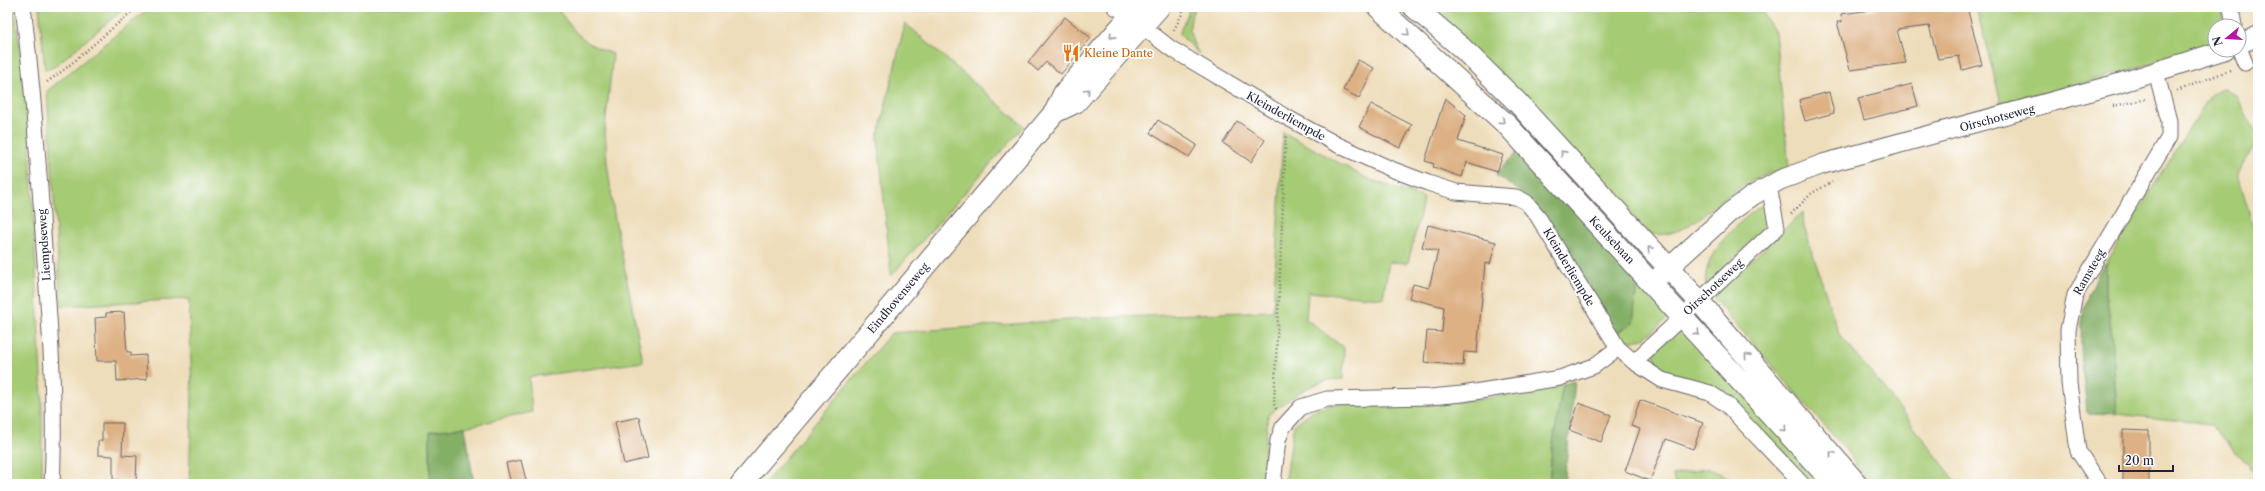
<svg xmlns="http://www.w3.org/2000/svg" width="2265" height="491" viewBox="0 0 2265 491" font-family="'Libre Caslon Text',serif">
<rect width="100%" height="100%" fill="#fff"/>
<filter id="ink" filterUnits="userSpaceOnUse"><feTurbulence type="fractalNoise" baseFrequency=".025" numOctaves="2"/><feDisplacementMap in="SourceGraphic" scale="8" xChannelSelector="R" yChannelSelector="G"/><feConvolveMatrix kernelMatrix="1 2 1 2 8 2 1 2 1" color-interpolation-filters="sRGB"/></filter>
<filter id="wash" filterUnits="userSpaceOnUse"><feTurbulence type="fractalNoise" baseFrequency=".012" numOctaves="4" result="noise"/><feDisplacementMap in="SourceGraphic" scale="16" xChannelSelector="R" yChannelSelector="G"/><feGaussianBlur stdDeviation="0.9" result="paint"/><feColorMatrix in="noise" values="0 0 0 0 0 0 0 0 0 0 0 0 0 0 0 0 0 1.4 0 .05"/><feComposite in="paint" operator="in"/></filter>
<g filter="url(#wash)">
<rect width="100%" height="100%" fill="#eeddba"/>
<path fill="#a6cb75" stroke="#647658" d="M7,7H14L26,93L30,144L42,400V484H7Z
M39,7H126L54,67L45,70Z
M150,7H556C576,33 581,43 613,54L605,128L607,162L614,214L643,362L529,377L532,412L465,427L430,431V484H189L192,395L189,299L61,306L47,91Z
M1189,7H1195C1187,25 1189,37 1199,54L1180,35C1180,25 1189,18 1189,7Z
M1426,7H1759L1775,32L1789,167C1771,173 1753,179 1738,189C1710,206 1685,240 1650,234Z
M1976,7H2221L2223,26H2215V45L2211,47L2002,106Z
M905,23L1024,126L891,276L878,137Z
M2223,88L2237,97L2258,137V140L2238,174L2258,244V477L2211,424L2117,414L2112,334L2106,294V262L2212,93Z
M1283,132L1368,179L1424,198L1408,263L1389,262L1383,298L1308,292L1306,319L1344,348L1343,379C1314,378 1290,399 1268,415L1262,484H764L891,333L1094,318L1273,311Z
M1764,204L1766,222L1760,234L1706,285C1701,254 1740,220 1764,204Z
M1803,212L1804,227L1839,334L1883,387L1958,484H1869L1845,449L1712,297Z
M1638,278L1671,315C1657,327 1635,355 1617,333L1633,322Z
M1679,323L1826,484H1812L1743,409L1720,390L1659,368L1654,354Z
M1563,384L1552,449L1549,484H1285L1294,425L1312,411L1340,402L1419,405L1483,399Z
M1709,468L1741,484H1675L1673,475Z"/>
<path fill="#84af66" stroke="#536850" d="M1520,149L1638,278L1633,323L1617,333C1590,290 1540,195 1495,175Z
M2106,262V294L2112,334L2117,414L2087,413C2082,357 2070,311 2106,262Z
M1575,381L1564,484H1549L1552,449L1563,384Z
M465,427L474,484H430V431Z"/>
<g id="blocks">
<path fill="#ddb184" d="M1879,7H1967L1982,65L1962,70L1959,56L1938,59L1929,26L1897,30L1906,63L1850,70L1837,22H1842L1841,14L1880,9Z
M1065,17L1091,38L1061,74L1046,62L1038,71L1028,62Z
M1358,60L1374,68L1359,98L1343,90Z
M1912,84L1918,106L1864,120L1858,98Z
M1829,92L1834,113L1805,121L1799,100Z
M1445,98L1466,115L1458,141L1503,155L1497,172L1467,162L1462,177L1433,167L1434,164L1425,161Z
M1371,104L1412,125L1400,148L1359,127Z
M1158,120L1197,145L1189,157L1150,133Z
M1237,121L1265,140L1251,162L1223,143Z
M1428,225L1496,242L1490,264L1485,263L1477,353L1464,352L1463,366L1424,362L1427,331L1442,332L1444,307L1409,298L1413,284L1429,288L1438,251L1422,247Z
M124,312L127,352H131V356L146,355L147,379L117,381L116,361H97L95,318L106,317V313Z
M1640,400L1703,423L1693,449L1666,439L1650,481L1625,471L1640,429L1631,426Z
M1579,403L1611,415L1601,442L1569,430Z
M639,417L648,458L624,464L615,422Z
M102,423H123L122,455L137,456L136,481L113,480V456L98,455V441H102Z
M2123,430L2149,431V484H2123Z
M521,460L527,484H511L506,463Z"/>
</g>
</g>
<g filter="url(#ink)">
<use href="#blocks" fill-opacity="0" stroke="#696367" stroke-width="1"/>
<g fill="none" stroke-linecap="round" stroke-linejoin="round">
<g stroke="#696367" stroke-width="17">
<path id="minor" d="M23,7C33,87 39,168 44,248C50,326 56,406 52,484
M1115,7L1123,11L1170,48L1286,117L1338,145L1391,169L1428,183L1456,192L1516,197L1526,202L1537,215L1618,348L1634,362L1662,380L1710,393L1727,405L1802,484
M2231,7L2234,26
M2239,48L2245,63
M1634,362L1777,228L1769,186
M1273,484L1278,440L1283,427L1301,407L1327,399L1430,397L1462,394L1560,378L1594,366L1618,348
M2100,484L2078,451L2069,383L2068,330L2075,295L2169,137V121L2156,72"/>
</g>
<g stroke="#696367" stroke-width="21">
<path id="tertiary" d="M2239,44L2258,36
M1652,283L1730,212L1752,196L1780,180L1823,164L2117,84L2224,50"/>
</g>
<g stroke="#696367" stroke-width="23">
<path id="secondary" d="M1378,7L1508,126L1834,484
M1414,7L1462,48L1517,102L1698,300L1857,484
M1055,112L1076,102L1159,7
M741,484L1055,112L1064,93L1138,7"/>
</g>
<path stroke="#696367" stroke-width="2.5" stroke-dasharray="1 3" stroke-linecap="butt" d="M1174,30L1182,14L1183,7
M47,82L65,69L137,7
M2177,91L2230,70
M2113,106L2147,99
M1791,214L1812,193L1832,182
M1276,409L1274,404L1286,135"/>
<use href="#minor" stroke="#fff" stroke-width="15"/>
<use href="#tertiary" stroke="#fff" stroke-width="19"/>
<use href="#secondary" stroke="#fff" stroke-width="21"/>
</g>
<defs><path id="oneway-chevron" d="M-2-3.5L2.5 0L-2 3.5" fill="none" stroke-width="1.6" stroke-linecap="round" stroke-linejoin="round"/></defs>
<g stroke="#9c9ca7">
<use href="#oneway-chevron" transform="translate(1407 33) rotate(43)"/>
<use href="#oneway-chevron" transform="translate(1112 36) rotate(132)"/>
<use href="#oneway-chevron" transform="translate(1087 91) rotate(-47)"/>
<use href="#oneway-chevron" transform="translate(1502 121) rotate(43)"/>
<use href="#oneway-chevron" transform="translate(1563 153) rotate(-132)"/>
<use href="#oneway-chevron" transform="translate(1650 249) rotate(-132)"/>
<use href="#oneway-chevron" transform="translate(1697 333) rotate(48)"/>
<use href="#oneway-chevron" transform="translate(1747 356) rotate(-131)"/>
<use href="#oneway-chevron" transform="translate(1784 429) rotate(47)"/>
<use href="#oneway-chevron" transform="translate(1832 454) rotate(-130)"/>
</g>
</g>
<defs>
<g id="restaurant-bare" transform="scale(1.38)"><path d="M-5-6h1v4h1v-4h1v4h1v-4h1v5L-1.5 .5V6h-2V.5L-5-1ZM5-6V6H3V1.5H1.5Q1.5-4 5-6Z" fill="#e8710a" stroke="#fff" stroke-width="2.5" paint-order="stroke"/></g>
</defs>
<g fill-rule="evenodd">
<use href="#restaurant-bare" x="1071" y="53"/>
</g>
<g text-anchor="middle" stroke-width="3.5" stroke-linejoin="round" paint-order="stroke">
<g font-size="11" fill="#c56008" stroke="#fff" text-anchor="start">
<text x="1084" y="57">Kleine Dante</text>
</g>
<g font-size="11" fill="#22223b" stroke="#fff">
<text transform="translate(1286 116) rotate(29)" y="4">Kleinderliempde</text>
<text transform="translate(1997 118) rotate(-15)" y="4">Oirschotseweg</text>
<text transform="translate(1612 240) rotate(47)" y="4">Keulsebaan</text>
<text transform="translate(44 245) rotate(-94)" y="4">Liempdseweg</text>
<text transform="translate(1569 267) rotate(59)" y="4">Kleinderliempde</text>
<text transform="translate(2089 272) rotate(-60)" y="4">Ramsteeg</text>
<text transform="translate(1713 287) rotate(-43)" y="4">Oirschotseweg</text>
<text transform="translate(898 298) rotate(-50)" y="4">Eindhovenseweg</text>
</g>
</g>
<rect width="2265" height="491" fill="none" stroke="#fff" stroke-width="24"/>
<g transform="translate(2227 38) rotate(252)"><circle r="19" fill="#ffffff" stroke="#a7a7b1"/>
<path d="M0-3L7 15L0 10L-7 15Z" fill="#b5179e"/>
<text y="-6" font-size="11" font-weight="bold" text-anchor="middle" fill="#22223b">N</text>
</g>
<path d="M2119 465v6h54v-6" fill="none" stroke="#22223b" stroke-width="2"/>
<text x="2125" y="465" font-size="12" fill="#22223b" stroke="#ffffff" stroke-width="3" paint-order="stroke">20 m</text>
</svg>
